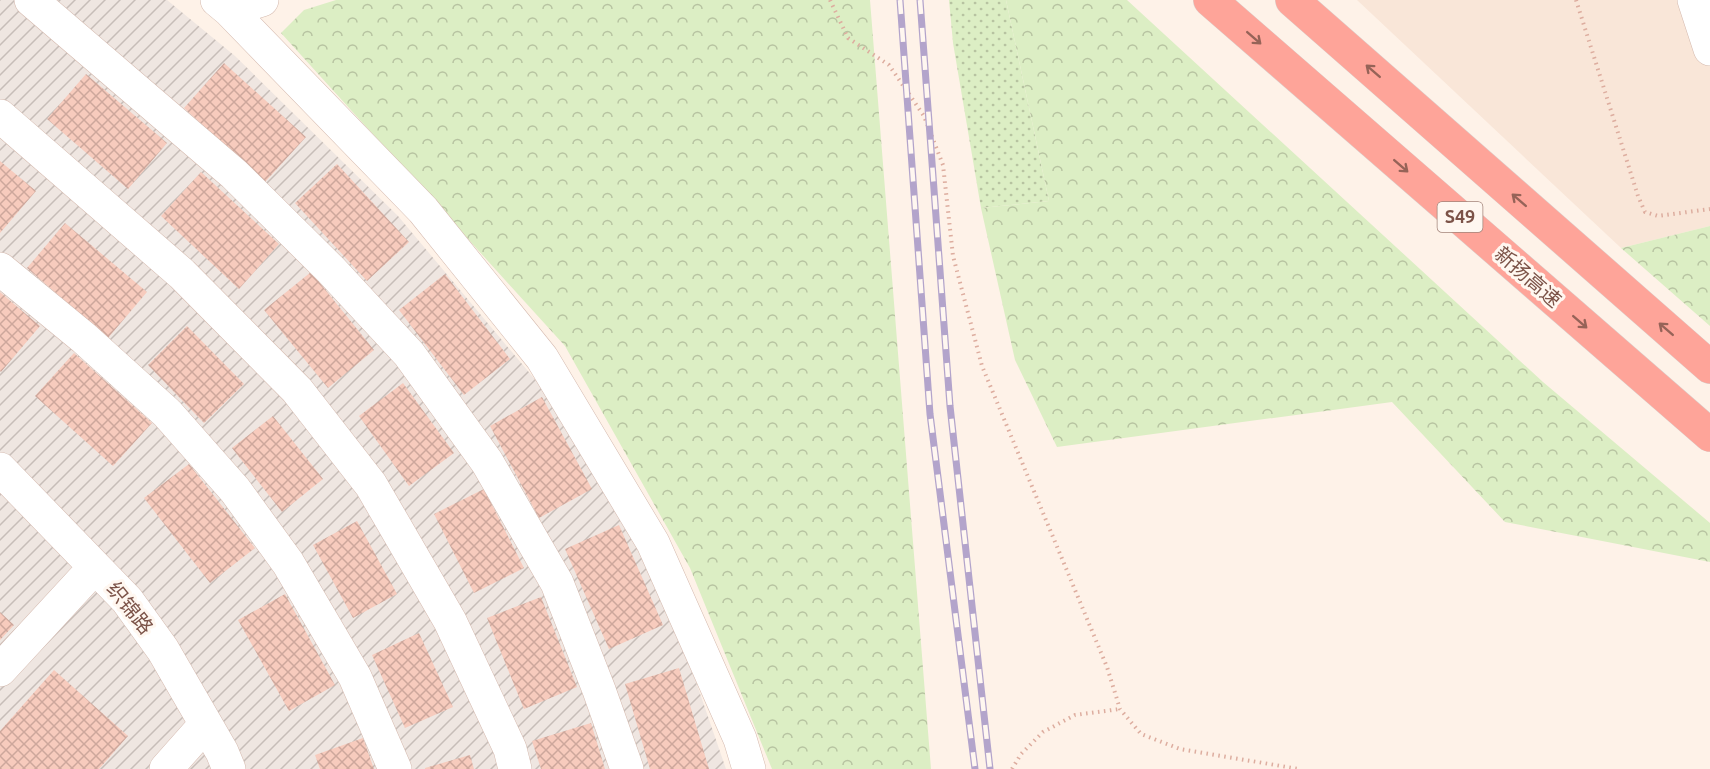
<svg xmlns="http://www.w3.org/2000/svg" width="1710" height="769" viewBox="0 0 1710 769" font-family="Ubuntu,'Noto Sans SC',sans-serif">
<defs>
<pattern id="industrial-furrows" width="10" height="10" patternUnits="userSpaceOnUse" patternTransform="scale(1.5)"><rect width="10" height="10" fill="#efe6e1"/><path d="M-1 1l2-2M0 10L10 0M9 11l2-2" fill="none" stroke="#c7bdb8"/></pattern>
<pattern id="green-dots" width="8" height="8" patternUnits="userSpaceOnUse" patternTransform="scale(1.5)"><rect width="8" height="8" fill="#dceec4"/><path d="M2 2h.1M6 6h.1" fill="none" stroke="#b7c3a1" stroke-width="1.8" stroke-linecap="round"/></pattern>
<pattern id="forest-crowns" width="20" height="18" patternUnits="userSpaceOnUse" patternTransform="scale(1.5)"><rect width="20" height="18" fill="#dceec4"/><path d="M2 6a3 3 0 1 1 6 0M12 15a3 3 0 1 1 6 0" fill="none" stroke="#b7c3a1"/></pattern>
<pattern id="building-cross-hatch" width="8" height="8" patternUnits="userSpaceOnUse" patternTransform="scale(1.5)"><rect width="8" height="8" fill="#f7cbbd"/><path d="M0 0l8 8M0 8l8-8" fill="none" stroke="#cda79c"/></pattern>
</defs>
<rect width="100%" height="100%" fill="#fef2e8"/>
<path fill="#f9e6d8" d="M1357,0H1710V226L1621,248Z"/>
<path fill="url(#industrial-furrows)" d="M0,0H167L235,56L398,216L543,389L626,521L683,644L726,769H0Z"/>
<path fill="url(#green-dots)" d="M949,0H1006L1049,201L981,208L953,43Z"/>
<path fill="url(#forest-crowns)" d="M336,0H870L931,769H772L690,568L565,346L281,33L304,10Z
M1006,0H1127L1543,382L1710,523V562L1505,522L1392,402L1057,447L1015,360L981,208L1049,201Z
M1710,226V326L1621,248Z"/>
<path fill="url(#building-cross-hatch)" d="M224,63L306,137L265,182L184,108Z
M86,74L167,143L128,189L47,119Z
M0,161L36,191L0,233Z
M337,164L409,242L367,281L295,203Z
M201,172L279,244L239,289L161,216Z
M65,223L147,292L108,338L27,268Z
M311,272L374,350L328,388L264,310Z
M445,274L510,359L464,395L399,310Z
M0,292L40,326L1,372L0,371Z
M187,326L244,384L204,423L148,365Z
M74,353L152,423L113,466L35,396Z
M403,383L454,453L409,486L359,416Z
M542,397L592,489L539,518L490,426Z
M273,416L323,479L282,512L232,448Z
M189,464L255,548L210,583L144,498Z
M484,489L524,568L474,593L434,514Z
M357,521L397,594L353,618L313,545Z
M619,525L663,625L609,649L565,549Z
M285,594L335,685L289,711L238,620Z
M541,597L577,687L524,709L487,618Z
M0,612L14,625L0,640Z
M419,633L453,707L405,728L372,655Z
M679,668L709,769H650L625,684Z
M54,670L128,736L99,769H0V731Z
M591,723L605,769H541L532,741Z
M363,738L374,769H320L315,755Z
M470,755L474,769H425V768Z"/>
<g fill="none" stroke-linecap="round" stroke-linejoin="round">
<g stroke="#d5baaf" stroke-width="34">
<path id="minor" d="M31,0L234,174L331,270L409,354L487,462L557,583L599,690L627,769
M217,0L229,10L423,210L542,358L653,543L740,739L749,769
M1694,0L1710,49
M229,10L262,0
M0,116L182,274L297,390L371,485L450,621L510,749L515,769
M0,269L84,338L167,413L235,490L288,563L355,677L395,769
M0,469L127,600L163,650L222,752L229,769
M0,670L95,567
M166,769L205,725"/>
</g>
<g stroke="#dacfcc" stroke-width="34">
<path id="highway" d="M1210,0L1710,435
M1292,0L1710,367"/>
</g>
<path stroke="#ddad9f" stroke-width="4" stroke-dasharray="1.5 4.5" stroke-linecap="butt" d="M830,0L848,38L889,65L924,116L943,165L953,256L982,366L1107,667L1120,709L1141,734L1180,749L1299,769
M1576,0L1638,196L1645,212L1658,216L1710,209
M1012,769L1021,754L1043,732L1075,715L1120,709"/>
<use href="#minor" stroke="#fff" stroke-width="33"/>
<use href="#highway" stroke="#fea499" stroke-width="33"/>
<g stroke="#b3a4cb" stroke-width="7">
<path id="rail" d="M900,0L930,414L975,769
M920,0L950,406L990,769"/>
</g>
<use href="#rail" stroke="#fff7f0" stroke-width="4.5" stroke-dasharray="14" stroke-linecap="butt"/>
</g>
<defs><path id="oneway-shaft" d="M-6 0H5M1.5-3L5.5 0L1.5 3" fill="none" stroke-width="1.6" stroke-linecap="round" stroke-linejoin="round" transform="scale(1.5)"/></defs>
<g stroke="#966358">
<use href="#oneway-shaft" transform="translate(1254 38) rotate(41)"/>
<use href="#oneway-shaft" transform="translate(1373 71) rotate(-139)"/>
<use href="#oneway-shaft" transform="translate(1401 166) rotate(41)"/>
<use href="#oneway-shaft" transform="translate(1519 200) rotate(-139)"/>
<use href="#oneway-shaft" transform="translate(1580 322) rotate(41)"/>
<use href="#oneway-shaft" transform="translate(1666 329) rotate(-139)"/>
</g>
<g text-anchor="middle" stroke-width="6" stroke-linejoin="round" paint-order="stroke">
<rect fill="#fff7f0" stroke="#a3847a" stroke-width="1.5" x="1437.5" y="202" width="45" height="30" rx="4.5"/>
<g font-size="18" font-weight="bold" fill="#7c5348">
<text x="1460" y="223">S49</text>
</g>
<g font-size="20" fill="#7c5348" stroke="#fff7f0">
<text transform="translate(1528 277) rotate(41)" y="7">新扬高速</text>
<text transform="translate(130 608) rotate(51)" y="7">织锦路</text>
</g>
</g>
</svg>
